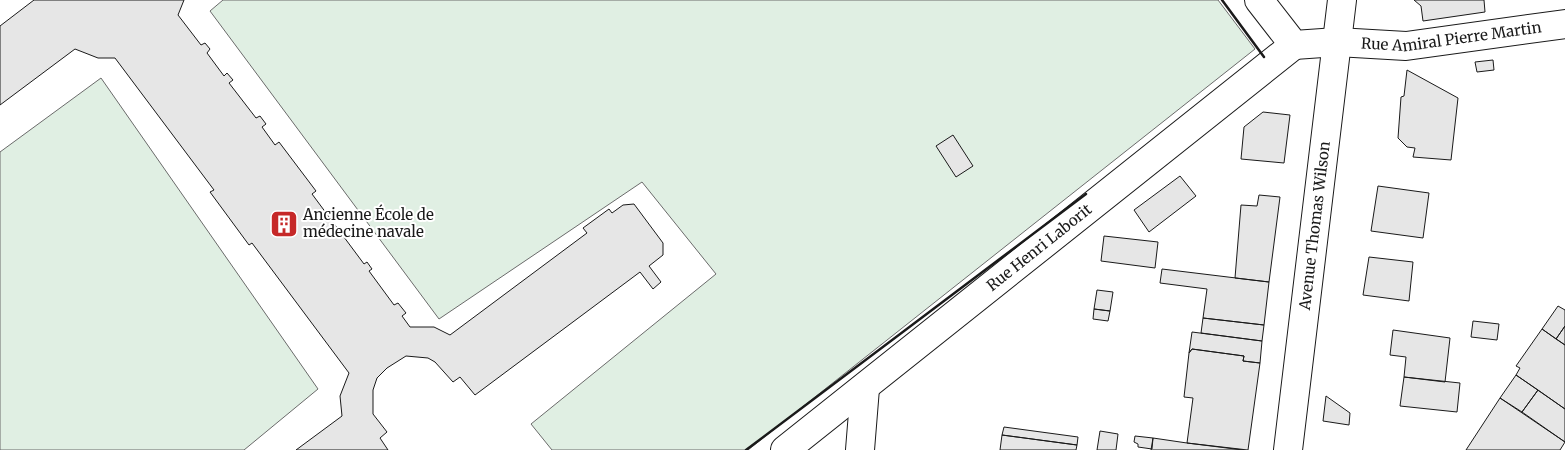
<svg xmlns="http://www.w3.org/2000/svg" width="1565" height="450" viewBox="0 0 1565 450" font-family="Merriweather,serif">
<rect width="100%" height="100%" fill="#fff"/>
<path fill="#e0efe3" stroke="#6a6a6a" d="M223,0H1218L1255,49L748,450H552L531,424L716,274L642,182L439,319L210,11Z
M101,78L318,389L244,450H0V152Z"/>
<path fill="#e6e6e6" stroke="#1a1a1a" d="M34,0H184L178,15L201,45L205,43L210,49L207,53L224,76L227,73L233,80L229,83L256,118L260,116L266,124L262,127L275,145L279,142L316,191L312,194L364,264L367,262L372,269L369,271L394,305L398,303L406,313L402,316L410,327H434L450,335L587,233L583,228L609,209L612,213L623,205L634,204L663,243V255L649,266L661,282L653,289L640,272L475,395L460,377L453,382L435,362L428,358L406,356L387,368L377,378L373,390V414L387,432L380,438L388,450H296L342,416L340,396L349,373L252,243L249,245L210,192L214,190L115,58H98L75,49L0,105V26Z
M1414,0H1484L1485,12L1423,21L1421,6Z
M1493,60L1494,70L1477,72L1475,62Z
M1407,70L1458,98L1451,160L1413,157L1415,148L1407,147L1398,138L1401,97L1404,96Z
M1263,112L1290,115L1284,163L1241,159L1244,127Z
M953,135L973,166L956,177L936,146Z
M1180,176L1196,196L1149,232L1134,210Z
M1378,186L1429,193L1423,238L1371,231Z
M1259,195L1280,197L1269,282L1235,278L1241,205L1257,206Z
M1104,236L1158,242L1155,268L1101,261Z
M1369,257L1413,262L1409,301L1363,295Z
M1162,269L1269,282L1264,325L1203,318L1207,289L1160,283Z
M1097,290L1113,292L1110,311L1094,309Z
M1558,306L1565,310V326L1556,339L1542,329Z
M1094,309L1110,311L1108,321L1093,319Z
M1203,318L1264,325L1262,341L1201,333Z
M1473,321L1499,324L1497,340L1471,337Z
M1565,326V345L1556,339Z
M1542,329L1565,345V409L1516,375L1520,368L1516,366Z
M1393,330L1450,338L1445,382L1404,377L1406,357L1390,355Z
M1192,332L1262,341L1260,363L1243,361L1244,356L1192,349L1189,353Z
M1192,349L1244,356L1243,361L1260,363L1248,450L1187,443L1193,398L1184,397L1189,353Z
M1516,375L1538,390L1522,412L1500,398Z
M1404,377L1460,383L1457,412L1400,406Z
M1538,390L1565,409V442L1522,412Z
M1326,396L1350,413L1349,425L1323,421Z
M1500,398L1565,442L1560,450H1466Z
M1004,427L1078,437L1077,445L1002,435Z
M1100,431L1118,434L1116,450H1097Z
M1002,435L1077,445L1076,450H1000Z
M1135,436L1153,438L1152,449L1138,447V444L1134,442Z
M1153,438L1187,443L1243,450H1151Z"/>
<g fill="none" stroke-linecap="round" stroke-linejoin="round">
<g stroke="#1a1a1a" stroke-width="30">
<g id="street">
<path id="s1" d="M1259,0L1294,45L1337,42L1406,46L1565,24"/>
<path id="s2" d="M785,450L1294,45"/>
<path d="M860,450L865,388"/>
</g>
</g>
<g stroke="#1a1a1a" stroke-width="30">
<g id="secondary">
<path id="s3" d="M1288,450L1342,0"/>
</g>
</g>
<use href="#street" stroke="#fff" stroke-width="28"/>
<use href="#secondary" stroke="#fff" stroke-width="28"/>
<path stroke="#1a1a1a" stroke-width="2.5" d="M1222,0L1264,57
M746,450L1086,194"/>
</g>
<defs>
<g id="building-square" transform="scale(1.4375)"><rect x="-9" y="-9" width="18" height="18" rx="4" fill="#c62828" stroke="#fff"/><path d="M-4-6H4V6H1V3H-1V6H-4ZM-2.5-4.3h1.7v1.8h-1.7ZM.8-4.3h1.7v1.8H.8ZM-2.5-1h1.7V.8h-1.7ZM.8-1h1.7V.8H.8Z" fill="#fff"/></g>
</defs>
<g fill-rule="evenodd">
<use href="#building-square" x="284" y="224"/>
</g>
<g text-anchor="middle" stroke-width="4" stroke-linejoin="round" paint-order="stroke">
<g font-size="15" fill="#1a1a1a" stroke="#fff">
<text dy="5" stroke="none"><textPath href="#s1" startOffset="215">Rue Amiral Pierre Martin</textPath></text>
<text dy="5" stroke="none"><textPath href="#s3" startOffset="226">Avenue Thomas Wilson</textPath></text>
<text dy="5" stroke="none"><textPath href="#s2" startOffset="325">Rue Henri Laborit</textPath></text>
</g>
<g font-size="15" fill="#1a1a1a" stroke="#fff" text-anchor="start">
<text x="303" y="220">Ancienne École de<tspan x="303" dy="17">médecine navale</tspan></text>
</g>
</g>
</svg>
